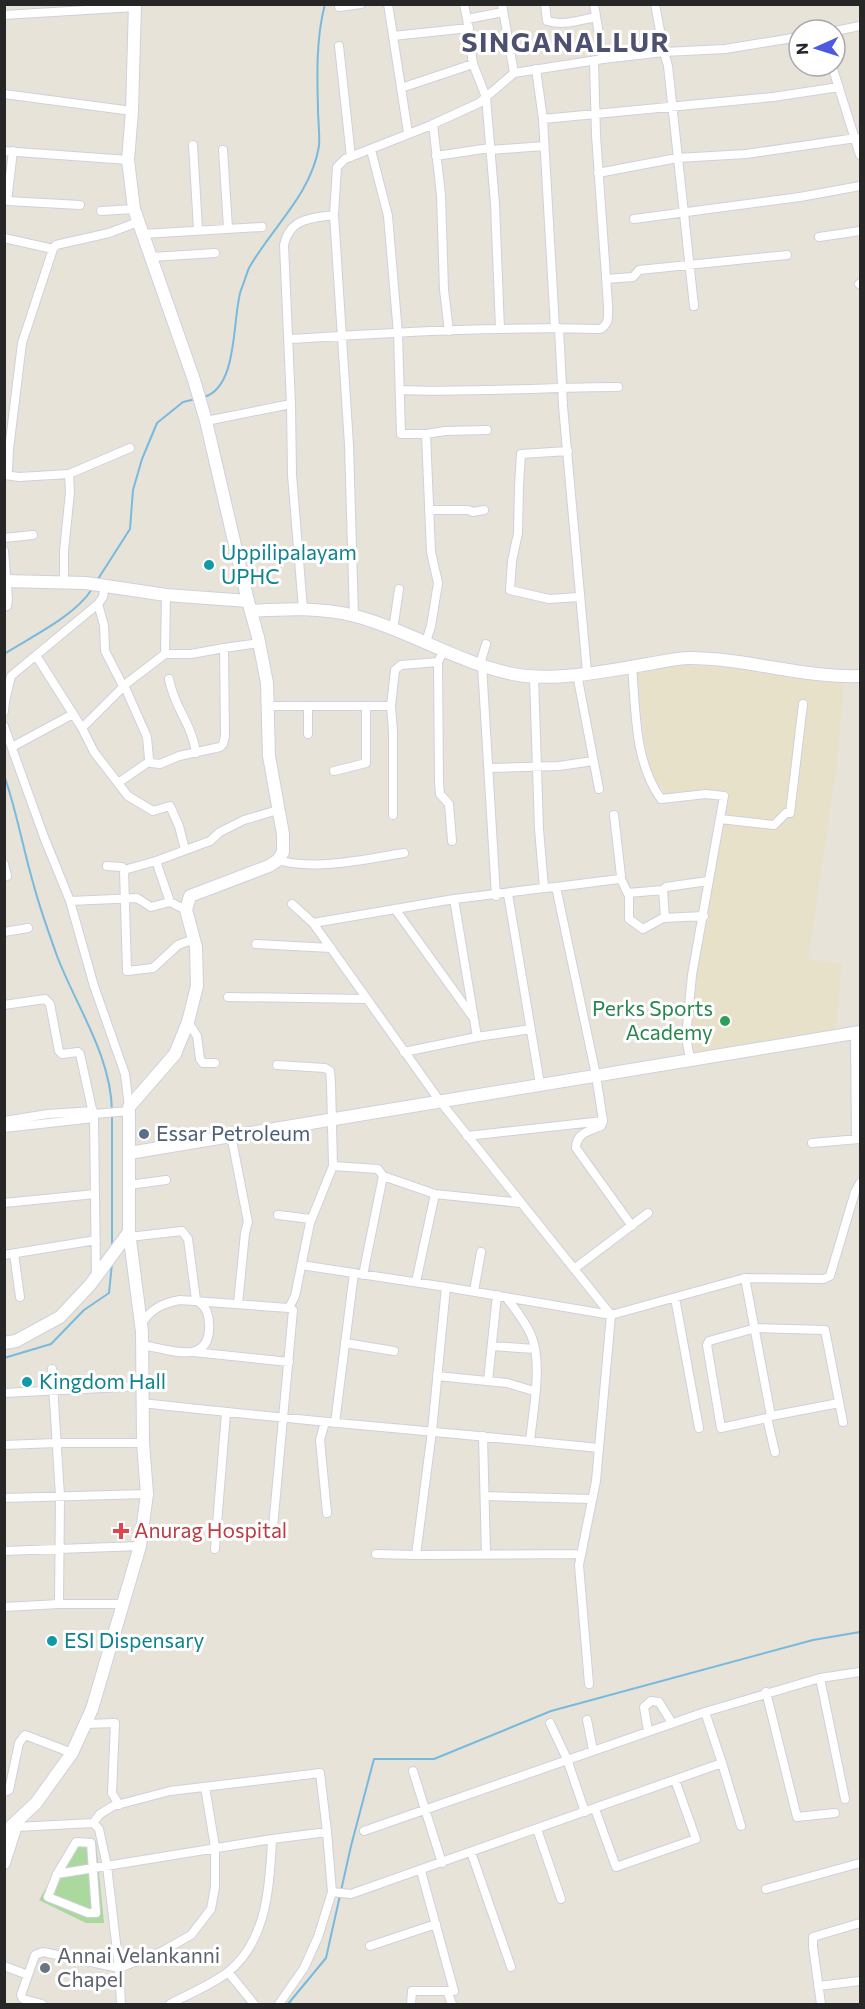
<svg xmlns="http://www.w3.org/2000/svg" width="865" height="2009" viewBox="0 0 865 2009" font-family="Commissioner,sans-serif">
<rect width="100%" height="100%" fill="#e7e3d9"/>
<path fill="#e7e1ca" d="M680,665L741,669L844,682L837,764L808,959L842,964L836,1030L695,1052L690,1030L697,973L729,794L707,789L666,795L650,770L640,708L637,673Z"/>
<path fill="#abd89c" d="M76,1837L96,1841L104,1923H86L39,1900Z"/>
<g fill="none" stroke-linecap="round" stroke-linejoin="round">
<path stroke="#78bade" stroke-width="2" d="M204,397C239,387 232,316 241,290C244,283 246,275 249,268C272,227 311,195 319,146C320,134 318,121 318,109C317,75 316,38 325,4
M98,579L130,529L133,490L142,459L157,423L183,402L196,399
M4,654C31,637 75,616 92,589
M4,775C17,812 23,849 34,886C40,909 49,933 57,956C76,1006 111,1055 112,1111
M112,1116V1246
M4,1358L51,1344L84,1310L109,1293L112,1263
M288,2004L326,1958L351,1846L374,1759H434L551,1711L813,1640L860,1632"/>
<g stroke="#cfd0de" stroke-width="10">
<path id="street" d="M388,4L393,36L469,28
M464,4L467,19L503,12
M502,4L514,73
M545,4L547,21C563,26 580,20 596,17
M594,4L603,59
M655,4L664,52L725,49L799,37
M339,7L361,4
M4,15L135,7
M467,19L473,64L486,97L495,204L500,329
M835,31L860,26
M393,36L408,133
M339,46L351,157
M832,66L860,155
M536,69L543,119L555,328
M401,88L473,64
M4,94L132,111
M543,119L773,97L839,87
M433,124L441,195L444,290L449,331
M193,145L198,229
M223,150L228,228
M371,150L388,216L398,334L401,434H426L431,552L438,583L431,626L426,642
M490,150L544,146
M4,151L128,160
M13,151L7,201L80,205
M436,156L490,148
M598,173L677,158L746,154L856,138
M101,211L134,209
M334,215L349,445L354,616
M634,219L800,197L860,186
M143,234L262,227
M819,237L860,231
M4,238L53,249
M152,257L215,253
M606,279L633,277L639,270L787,255
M859,284L860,283
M559,328L563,406L587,672
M289,339C392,333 496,326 600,329C610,324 608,315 608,305L596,135L594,62
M400,390C473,393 545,387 618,387
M206,421L291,404
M426,434L445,431L487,430
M568,451L521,454L519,486L518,533L512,561L510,590L549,599L579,597
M4,475L8,470L9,449L22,343L53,249L56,245L109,233L138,222
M5,475L19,477L69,474
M429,510H468L473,512L484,510
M4,538L33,535
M4,551L8,599L7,606L4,607
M64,581V551L70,492L69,474L130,448
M98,604L104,625L105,651L123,686
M303,609L292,475L291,404L284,245C290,218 311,218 334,215L337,167L345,159L429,126L479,103L514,73L603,59L664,52L668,66L694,306
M393,630L399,589
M165,654H191L224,648
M37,657L82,728L94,752L128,796L153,811L170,806L179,826L185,850
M438,662L439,782L440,794L449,804L452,841
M480,664L486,644
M482,665L496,896
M632,667C636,711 634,761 661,799L706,794L724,796L692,975L686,1037L690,1059
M577,674L599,789
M534,677L539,829L544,888L556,887L596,1075L603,1121L601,1126C589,1131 576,1133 576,1148L632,1226
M169,679C174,708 192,723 196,753
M124,685L147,737L149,759L151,763L160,764L179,756L220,747L223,744L225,736L224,648L259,643
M269,706H391L395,670L401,665L438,662L444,650
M391,706L393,732V815
M4,711L5,701L11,676L98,604L103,597L105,585
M4,726L44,837L70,901L94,986L125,1074L129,1107
M82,728L127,683L165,654L166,595
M308,734V706
M12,747L73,714
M489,768L559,766L593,761
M334,771L366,763V707
M118,783L150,761
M720,819L774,825L786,813H790L803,704
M278,860C314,871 367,859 404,853
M4,864L7,876L4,877
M107,866L122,867L124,870L156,861
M124,870L127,971L153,968L178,945L194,939
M620,877L629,896V919L643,929L663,918L704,916
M556,887L619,879L621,876L614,815
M544,888L454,899L313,923L439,1100L611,1315L596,1481L579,1565L589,1684
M663,890L665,918
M628,893L663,890L666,887L708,881
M508,894L540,1084
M70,901L137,898L151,907L170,902
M292,904L313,923
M395,909L472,1016
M186,910L170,902L156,861L210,841L220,832L244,820L278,810
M4,932L28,928
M256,944L331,948
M228,997L367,999
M4,1005L45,999L50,1004L59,1051L62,1054L78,1052L80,1054L94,1118L96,1276
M188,1022L197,1036L200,1059L203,1063H215
M855,1033L856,1139
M477,1037L531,1029
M404,1052L477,1037L454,899
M94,1114L129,1111
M4,1121L48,1114L93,1111
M4,1128L94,1118
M231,1135L248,1222L245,1233L238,1304
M467,1136L603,1121
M812,1143L859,1139
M333,1166L378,1169L383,1176L363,1275
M383,1176L435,1194L416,1282
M129,1185L166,1180
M435,1194L521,1203
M4,1203L95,1194
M278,1215L311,1219
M129,1237L182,1231L188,1239L196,1300C206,1307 208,1311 209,1323C212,1368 168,1349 142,1345
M14,1254L20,1297
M4,1255L96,1240
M301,1265L446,1287L432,1431L416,1555L581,1554
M574,1269L648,1213
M745,1278L771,1416L767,1418L775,1452
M446,1287L611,1315L745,1278L824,1279L830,1276L855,1192L860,1183
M474,1291L481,1252
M506,1297C515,1309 525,1321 531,1335C543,1362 533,1411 530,1441
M675,1298L699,1428
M141,1325C150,1309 163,1303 180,1300L289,1308L295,1296L310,1223L333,1166L331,1083L330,1071L325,1068L277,1065
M345,1343L394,1351
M492,1346L535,1349
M193,1352L289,1362
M52,1369L60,1496L59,1604
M437,1376L507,1383L534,1391
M488,1381L497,1295
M4,1393L142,1386
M142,1403C294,1420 446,1432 598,1448
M771,1416L839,1403
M767,1418L721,1428L707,1345L709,1341L756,1328L825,1330L843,1422
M325,1422L320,1440L327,1513
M335,1423L354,1273
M483,1436L486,1554
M4,1445L57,1443H143
M485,1496L592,1499
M4,1498L147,1494
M273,1527L293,1310L289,1308
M215,1549L226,1413
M4,1551L140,1546
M376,1554L416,1555
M4,1607L59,1604H123
M820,1678L845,1799
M766,1692L797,1817L835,1813
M587,1720L593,1750
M550,1723L567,1759L585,1812
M86,1724L115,1723L112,1793L119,1805
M648,1731L644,1707L651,1701L659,1702L672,1723
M722,1763L741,1826
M413,1771L442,1863
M4,1792L9,1790L19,1743L25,1735L72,1753
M595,1809L616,1867L696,1839L675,1780
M93,1823L100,1814L113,1806L170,1791L320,1773L327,1832
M16,1827L93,1823L99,1829L107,1866L119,1968L121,2004
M537,1829L561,1899
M364,1831L705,1712
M272,1839L327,1832L332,1892L318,1937L304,1968L279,2004
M76,1842L91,1843L96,1913H88L48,1897L57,1874Z
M471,1852L511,1967
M57,1874L272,1839C270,1885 267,1941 228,1972C213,1984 187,1995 170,2004
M766,1889L860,1863
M332,1892L351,1894L722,1763L705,1712L820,1678L860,1672
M370,1946L436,1924
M4,1966L28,1975
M228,1972L254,2004
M818,1986L860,1981
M447,1991L452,2004
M42,2004L23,1999L21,1995L35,1955L43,1952L119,1968L161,1952L191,1935L211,1909L215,1887V1847L205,1787
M411,2004L412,1991H454L421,1871
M821,2004L813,1947V1937L860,1923"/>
</g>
<g stroke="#cfd0de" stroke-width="14">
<path id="secondary" d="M4,581L86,583L166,595L248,601
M251,611C285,609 321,607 355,616C409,630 458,663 513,674C552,682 609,671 648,664C661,662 676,658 689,658C746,658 802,678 860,676
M129,1153L860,1032
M4,1343L16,1341L60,1317L90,1285L129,1232
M4,1833L36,1803L72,1753L92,1709L140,1546L147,1494L143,1443L142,1332L129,1232V1107L175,1054L188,1022L197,986L196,947L186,910L190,896L269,866L278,860L283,852V834L269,756L267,683L258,637L248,601L206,421L194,380L134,209L128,160L132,111L135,4
M4,1863L17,1822"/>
</g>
<use href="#street" stroke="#fff" stroke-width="8"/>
<use href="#secondary" stroke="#fff" stroke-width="12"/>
</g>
<g fill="#0f9aa8" stroke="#fff" stroke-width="2">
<circle cx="209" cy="565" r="6"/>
<circle cx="27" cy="1382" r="6"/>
<circle cx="52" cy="1641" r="6"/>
</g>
<circle fill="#2e9e5b" stroke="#fff" stroke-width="2" cx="725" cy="1021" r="6"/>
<circle fill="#5c6f8a" stroke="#fff" stroke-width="2" cx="144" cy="1134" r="6"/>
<path fill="#e0444e" stroke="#fff" stroke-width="2" d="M118 1522h6v6h6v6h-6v6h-6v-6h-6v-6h6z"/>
<circle fill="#6b7280" stroke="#fff" stroke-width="2" cx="45" cy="1968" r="6"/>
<g text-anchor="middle" stroke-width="6" stroke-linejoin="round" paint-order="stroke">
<g font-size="21" fill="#0d838f" stroke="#fff" text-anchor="start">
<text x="221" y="560">Uppilipalayam<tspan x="221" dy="24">UPHC</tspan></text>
<text x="39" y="1389">Kingdom Hall</text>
<text x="64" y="1648">ESI Dispensary</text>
</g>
<g font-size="21" fill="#27864d" stroke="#fff" text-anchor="end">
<text x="713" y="1016">Perks Sports<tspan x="713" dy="24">Academy</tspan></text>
</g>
<g font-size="21" fill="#4e5e75" stroke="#fff" text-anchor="start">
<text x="156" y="1141">Essar Petroleum</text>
</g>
<g font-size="21" fill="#be3a42" stroke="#fff" text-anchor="start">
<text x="134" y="1538">Anurag Hospital</text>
</g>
<g font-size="21" fill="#5b616d" stroke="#fff" text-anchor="start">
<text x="57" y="1963">Annai Velankanni<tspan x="57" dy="24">Chapel</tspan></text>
</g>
<g font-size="27" font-weight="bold" letter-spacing="1.5" fill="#4d5071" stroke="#fff">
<text x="566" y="52">SINGANALLUR</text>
</g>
</g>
<rect width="865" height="2009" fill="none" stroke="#262626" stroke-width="12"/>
<g transform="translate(817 48) rotate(267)"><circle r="28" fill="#ffffff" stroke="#a8a8a8" stroke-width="1.5"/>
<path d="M0-4.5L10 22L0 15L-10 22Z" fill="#4c5ae2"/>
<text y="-9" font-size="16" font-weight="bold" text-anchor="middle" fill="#262626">N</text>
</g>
</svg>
